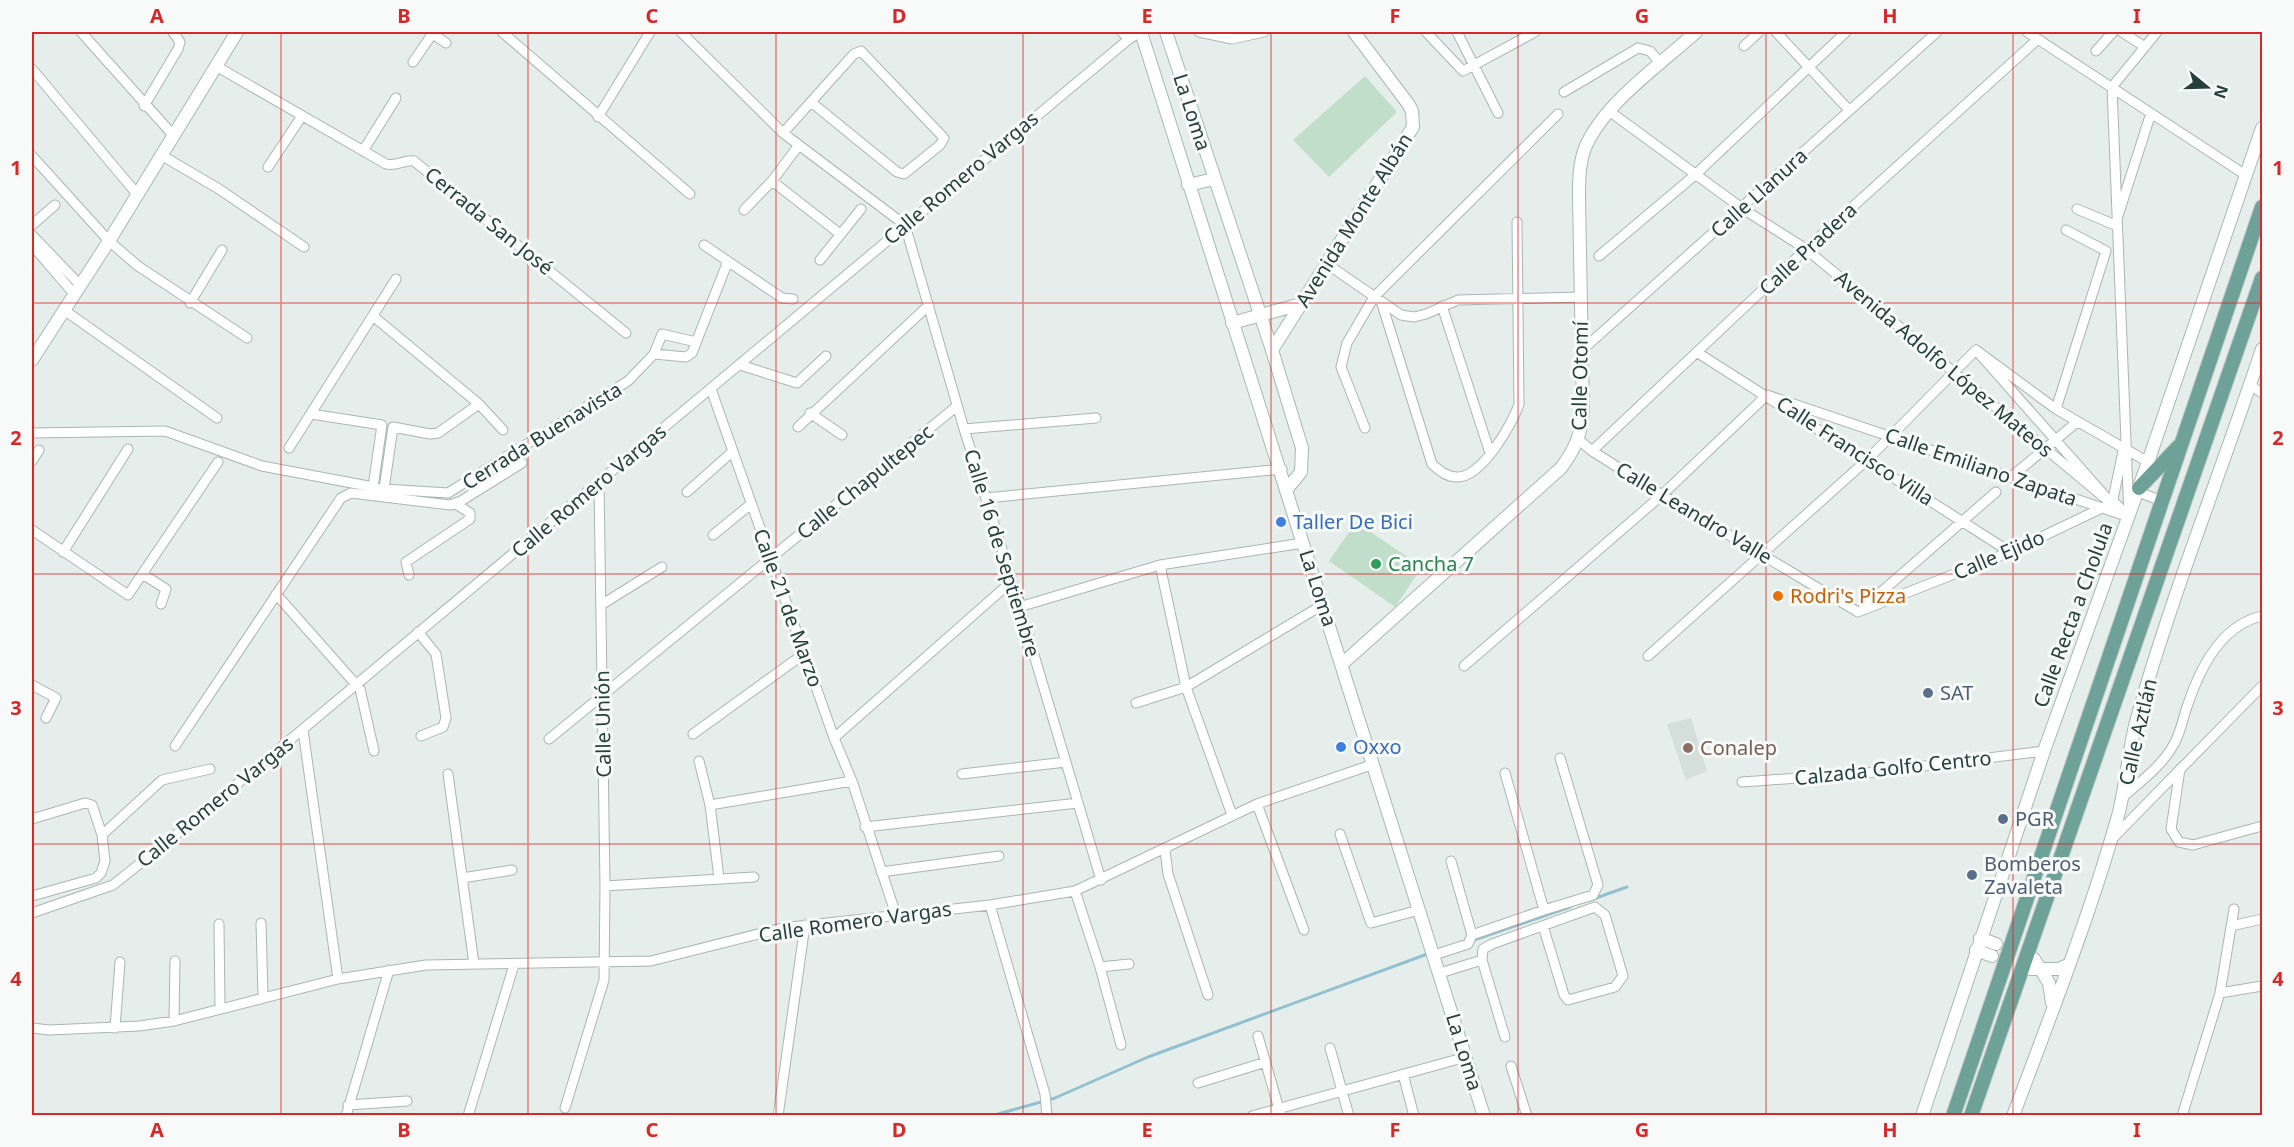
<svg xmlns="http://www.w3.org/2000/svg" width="2294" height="1147" viewBox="0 0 2294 1147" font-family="'Noto Sans',sans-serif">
<rect width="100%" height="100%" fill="#e6eeeb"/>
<path fill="#d4deda" d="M1691,718L1707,771L1686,780L1667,724Z"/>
<path fill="#c1decb" d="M1365,76L1397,112L1329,177L1293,140Z
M1356,522L1422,567L1395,607L1329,561Z"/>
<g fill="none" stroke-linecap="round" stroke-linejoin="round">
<path stroke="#92c0cf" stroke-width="3" d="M1593,899L1627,887
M1471,941L1570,907
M991,1116L1055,1098L1148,1057L1430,953"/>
<g stroke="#a9b6b3" stroke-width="11">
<path id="street" d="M81,32L173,135
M430,32L446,43
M502,32L690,194
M681,32L783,133L905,225
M1122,32L1129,39L1134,36
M1199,32L1232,39L1264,32
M1426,32L1463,71L1535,32
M1457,32L1498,113
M1776,32L1849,110
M2027,32L2247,176
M2122,32L2145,47
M1744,46L1759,32
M2096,51L2113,32
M413,62L433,33
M216,66L386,164C397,167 405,159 414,161L626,333
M32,69L137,194
M1564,92L1638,48L1650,51L1661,64
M144,106L178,49L180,42L173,32
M1609,111L1743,209L1806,249L2112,504L2129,517L2115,503L2112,504L1976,350L2056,409L2148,462
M598,117L650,32
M783,133L854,54L861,51L944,138L940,145L904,174L897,172L811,102
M363,151L396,98
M161,155L219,189L304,247
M32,156L109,241L138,266L247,338
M268,167L302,116
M772,181L840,234
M2077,209L2115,225L2151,113
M744,210L772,181L799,145
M32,225L55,205
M905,225L964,429L1012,581L1101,880
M32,235L80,285
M32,245L74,294
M704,245L782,298L793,299
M1599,256L1695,175L1846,32
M820,260L861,209
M1327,264L1401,315L1414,317L1426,314L1458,300L1580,297
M190,303L222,250
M1382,304L1432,464C1439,470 1446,477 1457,477C1481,478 1512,425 1519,404L1517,222
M1442,306L1490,453
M64,310L217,418
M373,316L479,404L503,430
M1580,352L1937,32
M1698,353L2010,552
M654,354L686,357L692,353L728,261
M740,365L797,383L826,356
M2250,385L2262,393
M711,389L834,738L852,781L896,915
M2056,409L2106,251L2066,230
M810,413L842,435
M311,414L382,425L373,487
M798,427L929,305
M1365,428L1341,367L1347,343L1374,297L1558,114
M964,429L1096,418
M32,433L165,431L262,466L384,489L448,493L628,381L654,354L662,334L696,342
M1579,440L1592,451L1662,495L1858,612
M289,448L396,279
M1592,451L1806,249L2038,39
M32,461L39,450
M2011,477L2077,422
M384,489L393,427L430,434L438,433L479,404
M687,492L732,452
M2133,494L2138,492L2162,501
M986,498L1282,469
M2112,504L2123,451
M32,530L128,595L218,462
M713,535L751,504
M63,552L128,449
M1160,565L1186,687L1232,815
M144,575L166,589L161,604
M409,575L406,562L470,519V513L456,504
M276,594L360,689L374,751
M601,605L662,567
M1019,607L1160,565L1303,543
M1864,607L1996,492
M1858,612L2010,552L2104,507
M418,632L436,654L446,718L443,727L421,736
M1648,656L1867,460L1976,350
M1464,666L1662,495L1767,395L2129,517L2112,87L2157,32
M32,685L56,698L46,718
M1136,703L1186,687L1324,604
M303,730L338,979
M693,734L805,653
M834,738L1012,581
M549,739L957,406
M175,746L341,498L351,493L450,505L461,501L522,463
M699,761L710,805L719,878
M2180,769L2171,829L2179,842L2193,845L2262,826
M448,774L474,964
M962,774L1066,762
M1742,782L1867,773L2044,751
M2122,798C2140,782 2163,765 2174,744C2181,732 2183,717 2188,704C2200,668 2222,625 2262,616
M1257,804L1304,930
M710,805L852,781
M32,819L85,803L92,805L102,835L105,861L101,873L96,878L32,896
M865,827L1078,803
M1340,834L1371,923L1419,910
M102,835L162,780L210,769
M2113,838L2262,686
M1165,850L1168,874L1208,995
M881,872L999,856
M462,878L512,870
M605,886L754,877
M1075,891L1100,967L1129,964
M990,905L1045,1094L1047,1116
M1544,910L1593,895L1598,885L1560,758
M32,913L113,885L188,825L1129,39
M261,923L263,996
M219,924L220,1008
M2231,926L2262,919
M1472,935L1544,910L1505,773
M1434,955L1468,944L1472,935L1451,861
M1482,960L1483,949L1492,944L1595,907L1605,915L1623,976L1615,987L1568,1000L1564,995L1543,926
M1100,967L1121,1045
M1440,973L1482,960L1505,1037
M2220,993L2262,986
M174,1021L175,961
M32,1028L49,1030L139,1026L174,1021L338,979L426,965L651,961L782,928L990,905L1075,891L1257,804L1374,764
M115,1028L120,962
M1258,1036L1281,1116
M1330,1048L1349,1116
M1511,1066L1527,1116
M1403,1074L1414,1116
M1198,1083L1266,1062
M348,1105L407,1101
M565,1108L604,980L605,886L599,484
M346,1116L389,970
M468,1116L514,965
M778,1116L805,925
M1252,1116L1466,1057
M2182,1116L2220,993L2234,909"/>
</g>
<g stroke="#a5b9b4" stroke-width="14">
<path id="secondary" d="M1141,32L1484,1116
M1166,32L1272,350L1302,448L1301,472L1287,489
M1188,185L1214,179
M1232,323L1301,304
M1272,350L1413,127L1412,111L1409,105L1354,32
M32,360L109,241L237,32
M1342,664L1561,468C1575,449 1581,435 1583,412L1579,198C1579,181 1579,164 1585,148C1604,103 1660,65 1696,32
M1980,938L1996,944
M1976,950L1992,956
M2034,959L2049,983L2052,1003
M2030,969H2059L2068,965
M1922,1116L2044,751L2148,462L2262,128
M2013,1116C2050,1017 2089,918 2118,816C2126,785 2128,753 2136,722C2171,596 2221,473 2262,349"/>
</g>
<g stroke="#c2cac8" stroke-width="16">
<path id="primary" d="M2139,488L2179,446
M1953,1116L2262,207
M1971,1116L2262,278"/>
</g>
<use href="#street" stroke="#fff" stroke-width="9"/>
<use href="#secondary" stroke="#fff" stroke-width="12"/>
<use href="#primary" stroke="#6ea198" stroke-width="14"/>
</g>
<path fill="none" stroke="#d62828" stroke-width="1.5" stroke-opacity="0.55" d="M281,32V1116M528,32V1116M776,32V1116M1023,32V1116M1271,32V1116M1518,32V1116M1766,32V1116M2013,32V1116M32,303H2262M32,574H2262M32,844H2262"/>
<g fill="#3f7fe0" stroke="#f7faf9" stroke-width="2">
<circle cx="1281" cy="522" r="6"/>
<circle cx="1341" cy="747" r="6"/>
</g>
<circle fill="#2e9e5b" stroke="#f7faf9" stroke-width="2" cx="1376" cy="564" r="6"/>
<circle fill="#e8710a" stroke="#f7faf9" stroke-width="2" cx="1778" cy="596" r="6"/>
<g fill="#5c6f8a" stroke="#f7faf9" stroke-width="2">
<circle cx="1928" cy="693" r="6"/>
<circle cx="2003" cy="819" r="6"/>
<circle cx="1972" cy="875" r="6"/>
</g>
<circle fill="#8d6e63" stroke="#f7faf9" stroke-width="2" cx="1688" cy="748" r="6"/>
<g text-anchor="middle" stroke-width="6" stroke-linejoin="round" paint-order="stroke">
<g font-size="20" fill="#26403b" stroke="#f7faf9">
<text transform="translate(1192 112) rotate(72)" y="7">La Loma</text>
<text transform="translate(961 178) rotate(-40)" y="7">Calle Romero Vargas</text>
<text transform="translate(1759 193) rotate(-42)" y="7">Calle Llanura</text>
<text transform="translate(1354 220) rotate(-58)" y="7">Avenida Monte Albán</text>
<text transform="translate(489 221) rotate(39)" y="7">Cerrada San José</text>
<text transform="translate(1808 249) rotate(-43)" y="7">Calle Pradera</text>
<text transform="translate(1944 364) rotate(40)" y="7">Avenida Adolfo López Mateos</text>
<text transform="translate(1580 376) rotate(-89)" y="7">Calle Otomí</text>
<text transform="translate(542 436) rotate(-32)" y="7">Cerrada Buenavista</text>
<text transform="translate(1855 451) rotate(33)" y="7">Calle Francisco Villa</text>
<text transform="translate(1981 467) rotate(19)" y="7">Calle Emiliano Zapata</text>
<text transform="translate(865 482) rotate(-39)" y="7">Calle Chapultepec</text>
<text transform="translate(589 491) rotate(-40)" y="7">Calle Romero Vargas</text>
<text transform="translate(1694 513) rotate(31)" y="7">Calle Leandro Valle</text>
<text transform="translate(1002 553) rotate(73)" y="7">Calle 16 de Septiembre</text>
<text transform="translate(1999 555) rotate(-23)" y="7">Calle Ejido</text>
<text transform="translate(1318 588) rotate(72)" y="7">La Loma</text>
<text transform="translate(788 608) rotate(70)" y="7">Calle 21 de Marzo</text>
<text transform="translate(2073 615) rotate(-70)" y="7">Calle Recta a Cholula</text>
<text transform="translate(603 724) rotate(-91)" y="7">Calle Unión</text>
<text transform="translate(2138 732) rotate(-77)" y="7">Calle Aztlán</text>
<text transform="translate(1893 768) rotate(-6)" y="7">Calzada Golfo Centro</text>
<text transform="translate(215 802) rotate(-39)" y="7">Calle Romero Vargas</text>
<text transform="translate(855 922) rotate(-8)" y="7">Calle Romero Vargas</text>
<text transform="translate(1464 1052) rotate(73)" y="7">La Loma</text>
</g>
<g font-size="20" fill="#366cbe" stroke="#f7faf9" text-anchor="start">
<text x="1293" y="529">Taller De Bici</text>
<text x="1353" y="754">Oxxo</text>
</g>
<g font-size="20" fill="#27864d" stroke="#f7faf9" text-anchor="start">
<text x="1388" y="571">Cancha 7</text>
</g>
<g font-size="20" fill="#c56008" stroke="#f7faf9" text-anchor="start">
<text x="1790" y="603">Rodri's Pizza</text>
</g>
<g font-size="20" fill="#4e5e75" stroke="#f7faf9" text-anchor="start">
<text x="1940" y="700">SAT</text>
<text x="2015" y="826">PGR</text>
<text x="1984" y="871">Bomberos<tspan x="1984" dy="23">Zavaleta</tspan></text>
</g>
<g font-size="20" fill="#785e54" stroke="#f7faf9" text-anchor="start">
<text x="1700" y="755">Conalep</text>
</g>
</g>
<rect width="2294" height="1147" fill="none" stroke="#f7faf9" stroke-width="66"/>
<g transform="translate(2207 87) rotate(109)" stroke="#f7faf9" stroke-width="4.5" paint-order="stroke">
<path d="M0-4.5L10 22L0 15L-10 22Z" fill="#26403b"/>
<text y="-9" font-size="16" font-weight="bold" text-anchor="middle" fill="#26403b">N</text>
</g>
<rect x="33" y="33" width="2228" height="1081" fill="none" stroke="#d62828" stroke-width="2"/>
<g font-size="20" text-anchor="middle" font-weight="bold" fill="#d62828">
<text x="157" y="23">A</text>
<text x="404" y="23">B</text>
<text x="652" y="23">C</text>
<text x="899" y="23">D</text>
<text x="1147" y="23">E</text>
<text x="1395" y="23">F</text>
<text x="1642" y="23">G</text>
<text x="1890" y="23">H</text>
<text x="2137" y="23">I</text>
<text x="16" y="175">1</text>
<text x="2278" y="175">1</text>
<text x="16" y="445">2</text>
<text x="2278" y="445">2</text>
<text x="16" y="715">3</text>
<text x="2278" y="715">3</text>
<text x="16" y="986">4</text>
<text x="2278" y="986">4</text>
<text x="157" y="1137">A</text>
<text x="404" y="1137">B</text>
<text x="652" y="1137">C</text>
<text x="899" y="1137">D</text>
<text x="1147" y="1137">E</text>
<text x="1395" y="1137">F</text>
<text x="1642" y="1137">G</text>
<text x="1890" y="1137">H</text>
<text x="2137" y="1137">I</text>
</g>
</svg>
